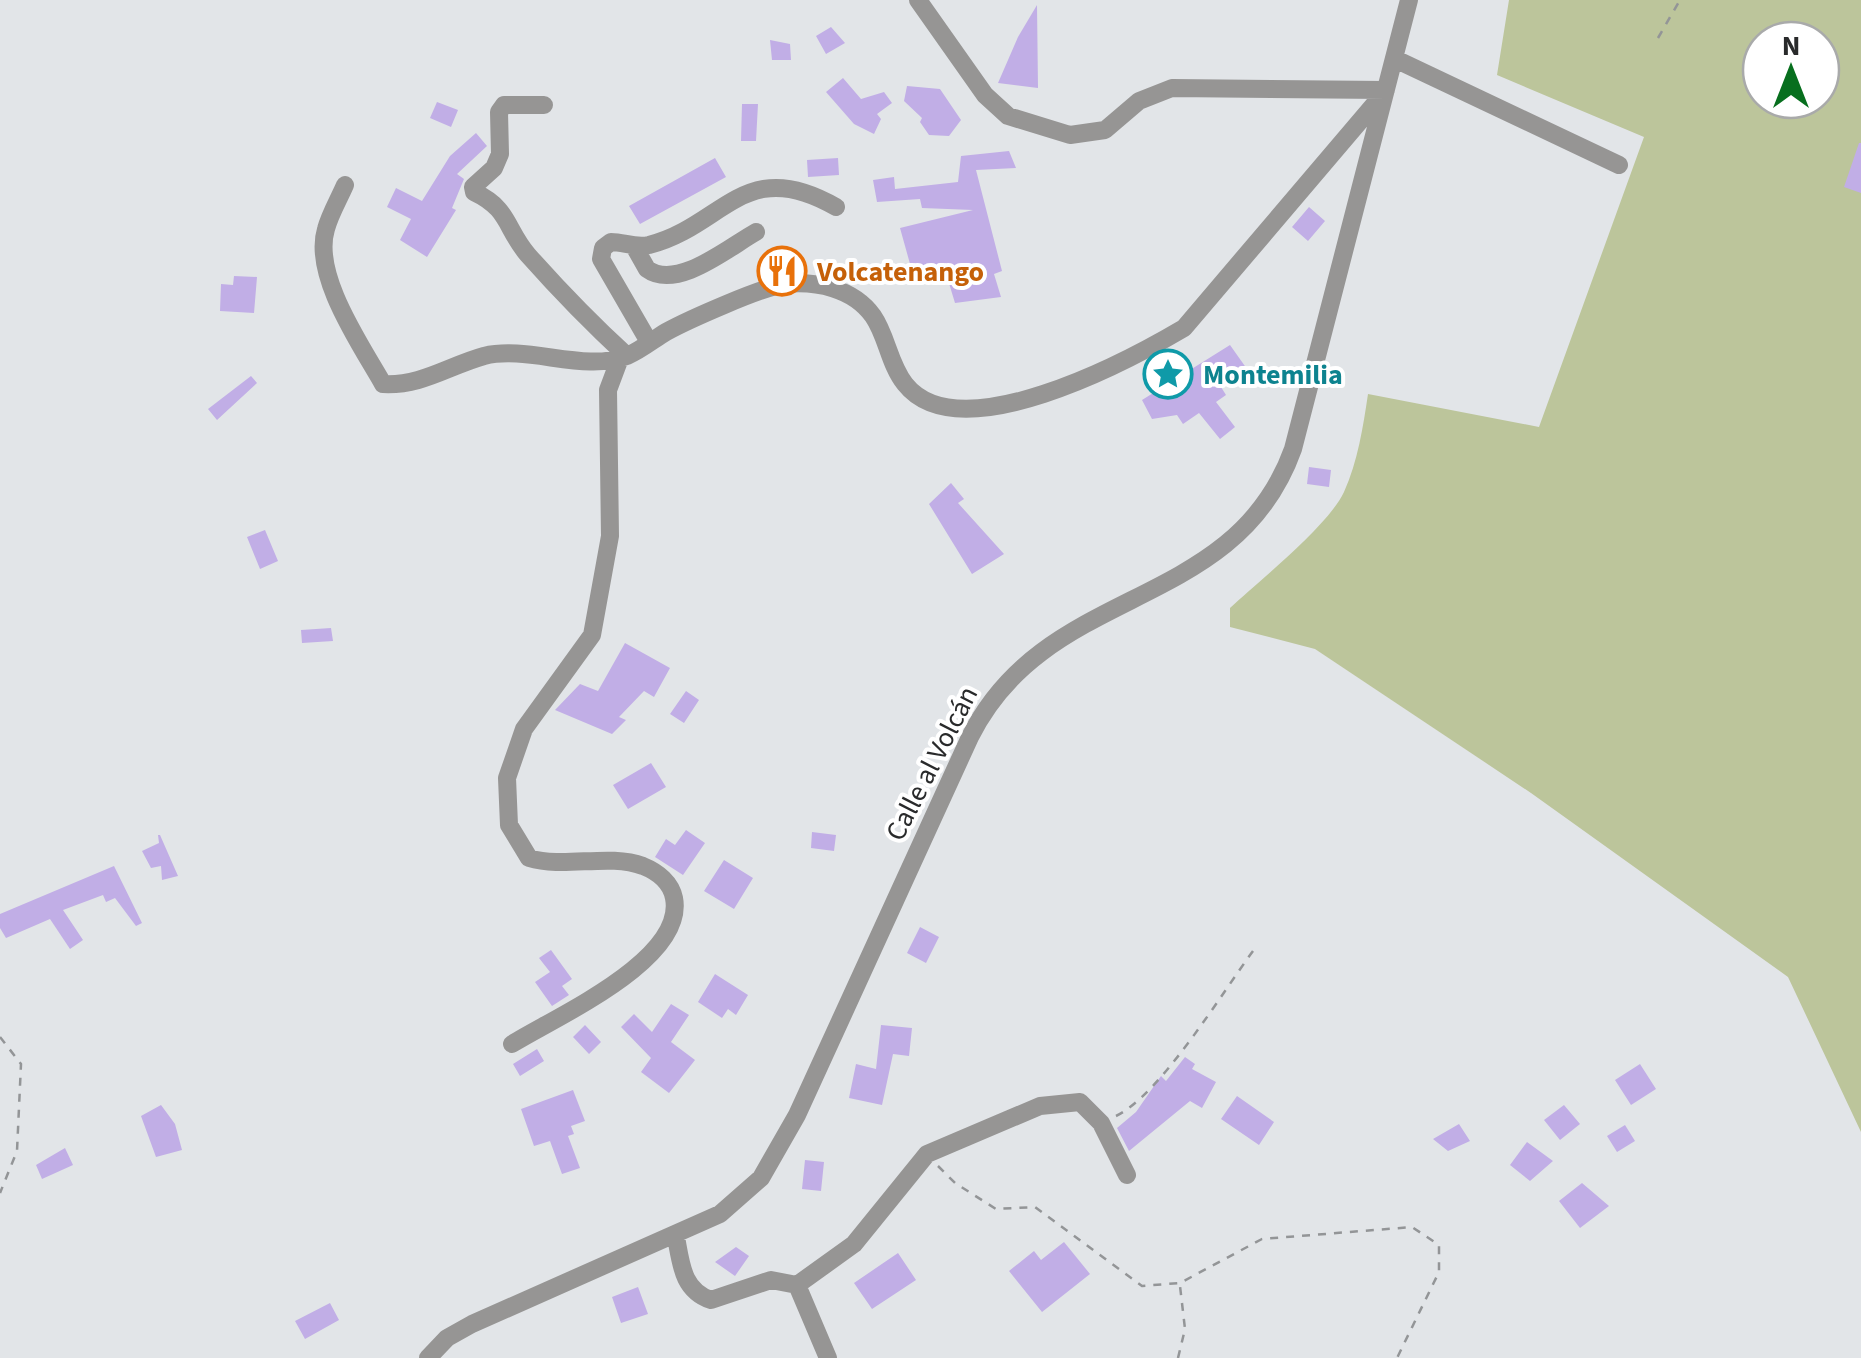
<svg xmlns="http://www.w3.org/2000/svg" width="1861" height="1358" viewBox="0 0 1861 1358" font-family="'Source Sans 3',sans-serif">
<rect width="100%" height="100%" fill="#e2e5e8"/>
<path fill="#bcc59b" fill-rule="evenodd" d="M1509,0H1861V1132L1788,977L1531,793L1315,649L1230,627V608C1260,580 1328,526 1344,492C1358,461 1363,427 1368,394L1539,427L1644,137L1497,75ZM1761,40H1821V100H1761Z"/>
<path fill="#c1aee6" d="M1037,5L1038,88L998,83L1018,37Z
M831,27L845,43L826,54L816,36Z
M770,40L790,44L791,60H772Z
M843,78L861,99L884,92L892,103L877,114L881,119L874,134L854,124L826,92Z
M907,86L940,89L961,120L949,136L929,135L920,122L922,118L904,101Z
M437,102L458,110L451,127L430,118Z
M742,104H758L756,141H741Z
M476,133L487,146L457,174L464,179L452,208L456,210L427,257L400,240L411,219L387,207L396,188L422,201L450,156Z
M1859,143H1861V193L1844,187Z
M1009,151L1016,168L976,170L1002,271L994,274L1001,297L955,303L948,280H939L936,266L912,271L900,228L973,210L922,208L920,199L877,202L873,180L894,177L895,189L958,182L961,156Z
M715,158L726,177L640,224L629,206Z
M838,158L839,175L808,177L807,160Z
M1309,207L1325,221L1308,241L1292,227Z
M234,276L257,277L254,313L220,311L221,284L233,285Z
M1230,345L1247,369L1221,387L1226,395L1216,402L1235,427L1220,439L1199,413L1183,424L1177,415L1152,419L1142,400Z
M251,376L257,383L217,420L208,409Z
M1309,467L1331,470L1329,487L1307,484Z
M951,483L964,499L958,503L1004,554L972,574L929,504Z
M265,530L278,561L260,569L247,537Z
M331,628L333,641L302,643L301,630Z
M625,643L670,668L654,697L644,691L619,717L626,720L612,734L555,710L580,684L598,691Z
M686,691L699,700L684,723L670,714Z
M651,763L666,787L628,809L613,785Z
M686,830L705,843L683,875L655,857L666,839L675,845Z
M812,832L836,835L834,851L811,848Z
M158,835H160L178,876L162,880L161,866L151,868L142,851L159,843Z
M724,860L753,878L734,909L704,891Z
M114,866L142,923L136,926L115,898L106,902L103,895L63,910L83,940L70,949L50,919L6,938L0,928V914Z
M920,927L939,937L926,963L907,953Z
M551,950L572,979L562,986L569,995L552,1006L535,982L550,972L539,958Z
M715,974L748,995L736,1015L728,1009L722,1018L698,1002Z
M671,1004L689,1015L671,1042L695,1060L669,1093L641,1072L651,1058L621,1027L634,1014L652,1032Z
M585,1025L601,1042L589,1054L573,1037Z
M881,1025L912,1028L909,1056L893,1054L882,1105L849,1098L856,1064L876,1069Z
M537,1049L544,1061L520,1076L513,1064Z
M1185,1057L1195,1064L1192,1069L1216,1082L1202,1108L1190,1101L1129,1151L1117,1128L1136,1112L1161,1076L1166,1081Z
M1640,1064L1656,1089L1631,1105L1615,1080Z
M573,1090L585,1121L571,1126L574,1134L568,1136L580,1168L562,1174L550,1141L534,1146L521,1109Z
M1237,1096L1274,1122L1259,1145L1221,1119Z
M161,1105L175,1124L182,1150L156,1157L141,1116Z
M1564,1105L1580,1124L1560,1140L1544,1120Z
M1459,1124L1470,1141L1448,1151L1433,1139Z
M1625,1125L1635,1141L1617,1152L1607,1136Z
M1527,1142L1553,1161L1530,1181L1510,1165Z
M65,1148L73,1165L42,1179L36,1165Z
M805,1160L824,1162L821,1191L802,1189Z
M1582,1183L1609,1206L1580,1228L1559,1201Z
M1064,1242L1090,1274L1042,1312L1009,1271L1034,1251L1041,1260Z
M736,1247L749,1256L735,1276L715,1262Z
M898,1253L916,1280L872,1309L854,1283Z
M638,1287L648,1314L621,1323L612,1297Z
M330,1303L339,1320L305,1339L295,1321Z"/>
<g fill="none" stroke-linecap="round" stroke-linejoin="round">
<path stroke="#939597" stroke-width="2.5" stroke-dasharray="8 8" stroke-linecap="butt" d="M1658,38L1680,0
M0,1037L21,1064L17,1151L0,1193
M1116,1116C1160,1095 1222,993 1253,951
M938,1166L955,1183L996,1209L1035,1207L1142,1286L1180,1283L1262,1239L1412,1227L1439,1245V1272L1397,1358
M1178,1358L1185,1329L1180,1286"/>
<path stroke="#969594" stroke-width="18" d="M918,0L985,95L1008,116L1070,135L1105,130L1139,101L1172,88L1386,90
M1395,59L1619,165
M544,105H504L499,112L500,154L494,168L473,187L474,192C510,209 505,228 528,255C560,291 592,324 627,356
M345,185C339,199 330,214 326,229C312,275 361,345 383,384C422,386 448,366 484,356C529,345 584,373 627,356C641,350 653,340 666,332C688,320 762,287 785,284C816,281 853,288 873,316C887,336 889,364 905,384C959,452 1128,361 1184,328L1383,94
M634,246L647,269C677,291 729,247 756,232
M649,342L601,259L603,248L611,242C624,242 635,248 649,245C724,226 744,154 836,207
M512,1044C555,1017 686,960 674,898C671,883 658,872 643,866C608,853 565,869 529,858L509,825L507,778L524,729L592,635L610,536L608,390L620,358
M676,1237C681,1263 682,1290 711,1300L771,1280L797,1285L828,1358
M797,1285L854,1244L927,1154L1040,1106L1080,1102L1101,1123L1127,1175
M428,1358L447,1338L472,1324L720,1214L761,1178L797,1115L970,737C1047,582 1234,614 1293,449L1409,0"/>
</g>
<defs>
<g id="restaurant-ring" transform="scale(2.5)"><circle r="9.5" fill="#fff" stroke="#e8710a" stroke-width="1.5"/><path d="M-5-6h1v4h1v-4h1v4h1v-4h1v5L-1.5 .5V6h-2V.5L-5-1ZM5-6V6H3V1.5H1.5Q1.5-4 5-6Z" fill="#e8710a"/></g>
<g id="sight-ring" transform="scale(2.5)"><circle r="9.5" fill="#fff" stroke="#0f9aa8" stroke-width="1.5"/><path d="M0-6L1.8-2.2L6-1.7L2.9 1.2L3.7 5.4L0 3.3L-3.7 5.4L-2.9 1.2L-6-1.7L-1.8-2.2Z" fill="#0f9aa8"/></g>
</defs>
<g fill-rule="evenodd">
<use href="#restaurant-ring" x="782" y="271"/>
<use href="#sight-ring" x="1168" y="374"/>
</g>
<g text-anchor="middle" stroke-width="8" stroke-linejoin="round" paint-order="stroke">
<g font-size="28" font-weight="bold" fill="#c56008" stroke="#fff" text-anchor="start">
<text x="817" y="281">Volcatenango</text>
</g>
<g font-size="28" font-weight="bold" fill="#0d838f" stroke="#fff" text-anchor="start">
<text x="1203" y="384">Montemilia</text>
</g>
<g font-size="28" fill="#292a2b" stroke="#fff">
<text transform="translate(931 763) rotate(-63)" y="10">Calle al Volcán</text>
</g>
</g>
<g transform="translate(1791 70)"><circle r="48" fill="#ffffff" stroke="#a9aaaa" stroke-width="2.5"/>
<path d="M0-8L18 38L0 25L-18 38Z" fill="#076f1e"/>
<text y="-15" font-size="28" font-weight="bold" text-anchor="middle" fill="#292a2b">N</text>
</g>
</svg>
